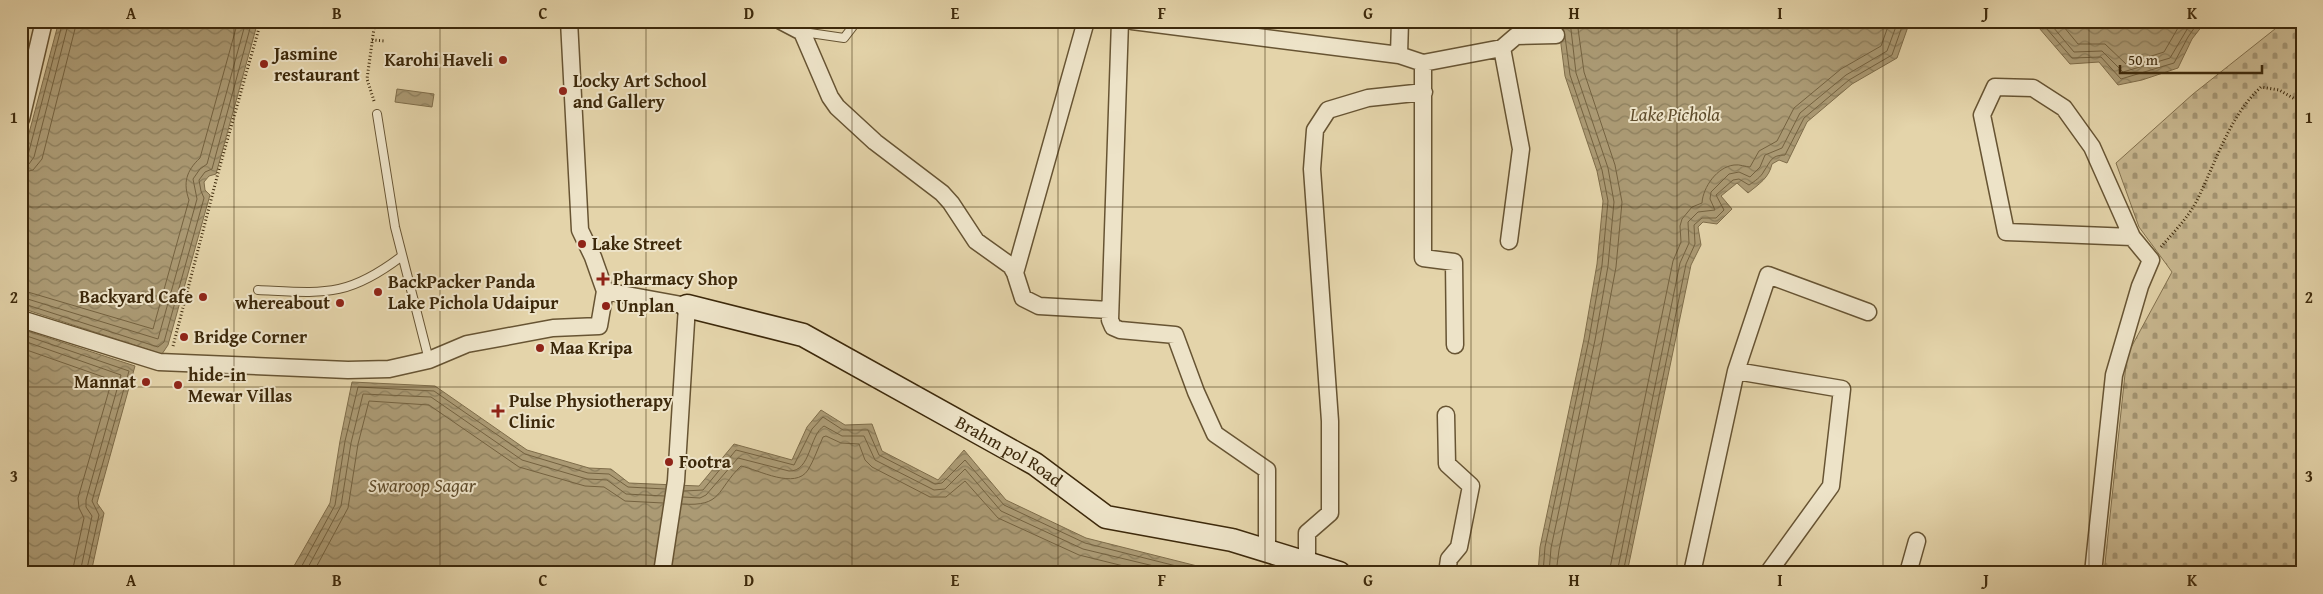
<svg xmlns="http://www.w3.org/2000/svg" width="2323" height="594" viewBox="0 0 2323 594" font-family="'Gentium Book Plus',serif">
<defs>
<pattern id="cemetery-stones" width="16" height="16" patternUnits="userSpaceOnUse" patternTransform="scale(1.25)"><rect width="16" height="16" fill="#c8b78f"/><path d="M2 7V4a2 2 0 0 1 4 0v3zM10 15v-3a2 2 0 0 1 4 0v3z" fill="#a49573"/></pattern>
<pattern id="water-waves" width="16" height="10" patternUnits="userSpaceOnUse" patternTransform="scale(1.25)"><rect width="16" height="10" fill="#ab9a74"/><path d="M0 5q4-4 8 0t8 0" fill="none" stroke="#8c7e5d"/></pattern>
</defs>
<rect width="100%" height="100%" fill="#e4d4aa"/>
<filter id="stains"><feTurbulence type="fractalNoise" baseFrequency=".004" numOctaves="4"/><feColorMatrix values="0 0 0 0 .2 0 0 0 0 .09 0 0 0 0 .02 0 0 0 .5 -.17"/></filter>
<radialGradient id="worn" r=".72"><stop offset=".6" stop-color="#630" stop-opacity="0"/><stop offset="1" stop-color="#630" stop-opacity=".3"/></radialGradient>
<path fill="url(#cemetery-stones)" stroke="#82704d" d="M2285,21H2302V573H2104L2127,355L2172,272L2139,227L2116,163L2193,94Z"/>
<path fill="url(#water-waves)" stroke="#7f6d4a" d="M59,21H258L216,174L209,176L204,182L205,190L210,195L168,345L162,354L21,308V163Z
M1558,21H1910L1897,58L1852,84L1807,122L1787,163L1779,160L1772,164C1769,178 1759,184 1748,193L1737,183L1721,196L1732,209L1717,224L1703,222L1698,227L1701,245L1691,265L1627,573H1538L1540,547L1584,339L1597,264L1603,201L1597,171L1565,76Z
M2033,21H2206L2192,39L2178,68L2142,80L2118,85L2099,62L2070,64Z
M397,89L434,94L432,107L395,102Z
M21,329L135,366L97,503L104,513L91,573H21Z
M352,382L435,386L527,450L589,468L611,469L629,483L699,486L734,444L792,460L807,427L821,410L845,425L872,424L882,451L938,480L964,450L1006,500L1086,538L1225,573H290L330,503L340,441Z"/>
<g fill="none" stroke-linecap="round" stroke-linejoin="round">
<path stroke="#746240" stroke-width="1" d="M2040,21L2072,58L2101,57L2121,79L2174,63L2188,37L2199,21
M2048,21L2074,52L2102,51L2123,72L2170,58L2192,21
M2059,21L2078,44H2105L2126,64L2164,52L2182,21
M21,159L28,155L63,21
M21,166L29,164L34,157L69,21
M21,173L33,170L42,159L77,21
M21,290L153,329L189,200C183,183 186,171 200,158L238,21
M21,297L158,339L197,199L193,179L200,169L207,164L246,21
M21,303L158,347L164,342L204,198L201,191L199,180L205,172L212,169L252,21
M21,334L129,371L92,501L99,515L86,573
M21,340L121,375L86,500V507L92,516L80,573
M21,348L112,380L78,498L79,508L84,518L72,573
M684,491L703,490L736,450L794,465L812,429L823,417L843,430H868L879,455L935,484L942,483L965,460L1004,505L1085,543L1204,573
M683,497L700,498L706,495L738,458L789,471C811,472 809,435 824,426L842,436H864L875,460L934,490L945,489L965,469L1001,511L1083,549L1183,573
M682,504C723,507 716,490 741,466C759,470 795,490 808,470C814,460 818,448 823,437L826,436L841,443L859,444L865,460L872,467L930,497H946L965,481L998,518L1079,555L1152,573
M298,573L335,505L345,441L358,387L434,391L525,454L588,473L609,474L628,487L665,489
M305,573L341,506L351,443L363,394L431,397L522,460L587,479L607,480L626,494L664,496
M313,573L348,508L358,444L369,401L429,405L519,467L585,486L604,487L625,501L663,503
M1543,573L1545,547L1589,339L1602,265L1608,201L1602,170L1570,75L1565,36
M1549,573L1551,548L1595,340L1608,266L1614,202L1608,168L1576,73L1570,21
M1556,573L1559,550L1602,342L1616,267L1622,202L1615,165L1584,72L1577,21
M1609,573L1673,261L1681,242L1680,226L1682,219L1692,207L1702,203C1703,187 1717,167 1734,165C1740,164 1745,167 1750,167L1759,151L1777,141L1794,108L1841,69L1881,46L1890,21
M1617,573L1680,263L1689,243L1688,222L1698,212L1715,210L1710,199L1711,192L1729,174L1739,172L1750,177L1760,167L1765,155L1782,148L1800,113L1846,75L1887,51L1898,21
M1623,573L1686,264L1695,244L1694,225L1702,218H1716L1724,210L1716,195L1733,180L1739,179L1749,185C1755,181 1761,177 1764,171C1771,161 1771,155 1785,155L1804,118L1849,80L1892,55L1904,21"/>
<g stroke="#675433" stroke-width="10">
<path id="lane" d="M803,32L844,38L857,21
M377,114L395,227L429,360
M258,290C324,293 347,298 402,256"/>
</g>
<g stroke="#675433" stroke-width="19">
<path id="street" d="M781,21L802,32L830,97L837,107L875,142L942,193L951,203L976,241L1011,266L1015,273L1023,298L1039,306L1109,310
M1120,21L1110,320L1113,327L1120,330L1175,335L1196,392L1215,434L1267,470V551
M1132,21L1399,55L1423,63L1502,48L1516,36L1556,35
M1502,48L1521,149L1509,241
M1399,55L1400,21
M1423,63V258L1454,262L1455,345
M21,119L44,21
M1015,273L1086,21
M605,291L687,306L676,481L662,573
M21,319L159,362L348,370L389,369L429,360L467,344L553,328L599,326L605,291L593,257L580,230L569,21
M1736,371L1768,275L1868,312
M1446,415L1447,464L1471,486L1459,547L1449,559L1447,573
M1307,564V533L1330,513V421L1312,169L1315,130L1328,110L1368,98L1424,92
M1692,573L1736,371L1842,389L1831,486L1768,573
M1908,573L1917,541
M2093,573L2114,375L2140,286L2151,260L2132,237L2092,147L2064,108L2033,88L1995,87L1982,115L2006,232L2132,237"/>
</g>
<g stroke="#3d290b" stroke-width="25">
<g id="secondary">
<path id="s1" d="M687,306L803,335L1035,464L1106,517L1232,540L1339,573"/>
</g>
</g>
<path stroke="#3d290b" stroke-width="3" stroke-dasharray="1 2.5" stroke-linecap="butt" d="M372,40L385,41
M374,101L367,79L375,21
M21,154L26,136
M2161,247C2172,234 2186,220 2195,204C2215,166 2228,117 2261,87L2279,90L2302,103
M173,346L218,173L261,21"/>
<use href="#lane" stroke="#ede3c8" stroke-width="8"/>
<use href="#street" stroke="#ede3c8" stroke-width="16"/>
<use href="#secondary" stroke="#ede3c8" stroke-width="22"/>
</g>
<path fill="none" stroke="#3d290b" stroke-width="1" stroke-opacity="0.55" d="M234,21V573M440,21V573M646,21V573M852,21V573M1058,21V573M1265,21V573M1471,21V573M1677,21V573M1883,21V573M2089,21V573M21,207H2302M21,387H2302"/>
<g fill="#8f2418" stroke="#ede3c8" stroke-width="2">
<circle cx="503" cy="60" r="5"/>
<circle cx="264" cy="64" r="5"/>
<circle cx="563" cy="91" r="5"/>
<circle cx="582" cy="244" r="5"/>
<path d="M600.5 271.5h5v5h5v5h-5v5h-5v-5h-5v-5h5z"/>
<circle cx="378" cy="292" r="5"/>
<circle cx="203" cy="297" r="5"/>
<circle cx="340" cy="303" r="5"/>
<circle cx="606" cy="306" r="5"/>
<circle cx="184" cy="337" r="5"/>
<circle cx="540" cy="348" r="5"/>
<circle cx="146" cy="382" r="5"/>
<circle cx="178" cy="385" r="5"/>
<path d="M495.5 403.5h5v5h5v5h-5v5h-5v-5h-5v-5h5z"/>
<circle cx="669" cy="462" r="5"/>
</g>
<g text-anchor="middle" stroke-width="4" stroke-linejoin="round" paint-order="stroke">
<g font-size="18" font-weight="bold" fill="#3d290b" stroke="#ede3c8" text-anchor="start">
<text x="274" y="60">Jasmine<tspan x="274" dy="21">restaurant</tspan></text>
<text x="493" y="66" text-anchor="end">Karohi Haveli</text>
<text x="573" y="87">Locky Art School<tspan x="573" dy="21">and Gallery</tspan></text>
<text x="592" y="250">Lake Street</text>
<text x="613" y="285">Pharmacy Shop</text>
<text x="388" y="288">BackPacker Panda<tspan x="388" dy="21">Lake Pichola Udaipur</tspan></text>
<text x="193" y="303" text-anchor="end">Backyard Cafe</text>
<text x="330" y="309" text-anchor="end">whereabout</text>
<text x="616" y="312">Unplan</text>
<text x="194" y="343">Bridge Corner</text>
<text x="550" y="354">Maa Kripa</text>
<text x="188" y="381">hide-in<tspan x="188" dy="21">Mewar Villas</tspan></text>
<text x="136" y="388" text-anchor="end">Mannat</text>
<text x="509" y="407">Pulse Physiotherapy<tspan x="509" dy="21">Clinic</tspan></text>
<text x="679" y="468">Footra</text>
</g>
<g font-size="18" fill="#3d290b" stroke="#ede3c8">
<text dy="6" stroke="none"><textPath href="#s1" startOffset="356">Brahm pol Road</textPath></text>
</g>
<g font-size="19" font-style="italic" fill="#5e4b2a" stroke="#ede3c8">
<text x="1675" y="121">Lake Pichola</text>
<text x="422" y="492">Swaroop Sagar</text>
</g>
</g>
<rect width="2323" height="594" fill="none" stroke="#e4d4aa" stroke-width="55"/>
<path d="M2120 65v8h142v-8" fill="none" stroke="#3d290b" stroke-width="2.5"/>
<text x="2128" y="65" font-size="15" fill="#3d290b" stroke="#ede3c8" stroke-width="4" paint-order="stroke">50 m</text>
<rect x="28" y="28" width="2268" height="538" fill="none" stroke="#3d290b" stroke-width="2"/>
<g font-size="16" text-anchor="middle" font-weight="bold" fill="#3d290b">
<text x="131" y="19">A</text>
<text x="337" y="19">B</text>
<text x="543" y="19">C</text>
<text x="749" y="19">D</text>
<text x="955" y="19">E</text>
<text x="1162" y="19">F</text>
<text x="1368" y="19">G</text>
<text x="1574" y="19">H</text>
<text x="1780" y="19">I</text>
<text x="1986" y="19">J</text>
<text x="2192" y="19">K</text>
<text x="14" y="123">1</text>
<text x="2309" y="123">1</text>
<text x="14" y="303">2</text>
<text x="2309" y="303">2</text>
<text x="14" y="482">3</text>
<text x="2309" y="482">3</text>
<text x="131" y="586">A</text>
<text x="337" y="586">B</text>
<text x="543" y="586">C</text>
<text x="749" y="586">D</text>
<text x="955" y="586">E</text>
<text x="1162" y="586">F</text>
<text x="1368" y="586">G</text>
<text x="1574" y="586">H</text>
<text x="1780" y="586">I</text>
<text x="1986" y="586">J</text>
<text x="2192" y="586">K</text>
</g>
<rect width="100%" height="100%" filter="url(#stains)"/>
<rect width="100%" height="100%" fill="url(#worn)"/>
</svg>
